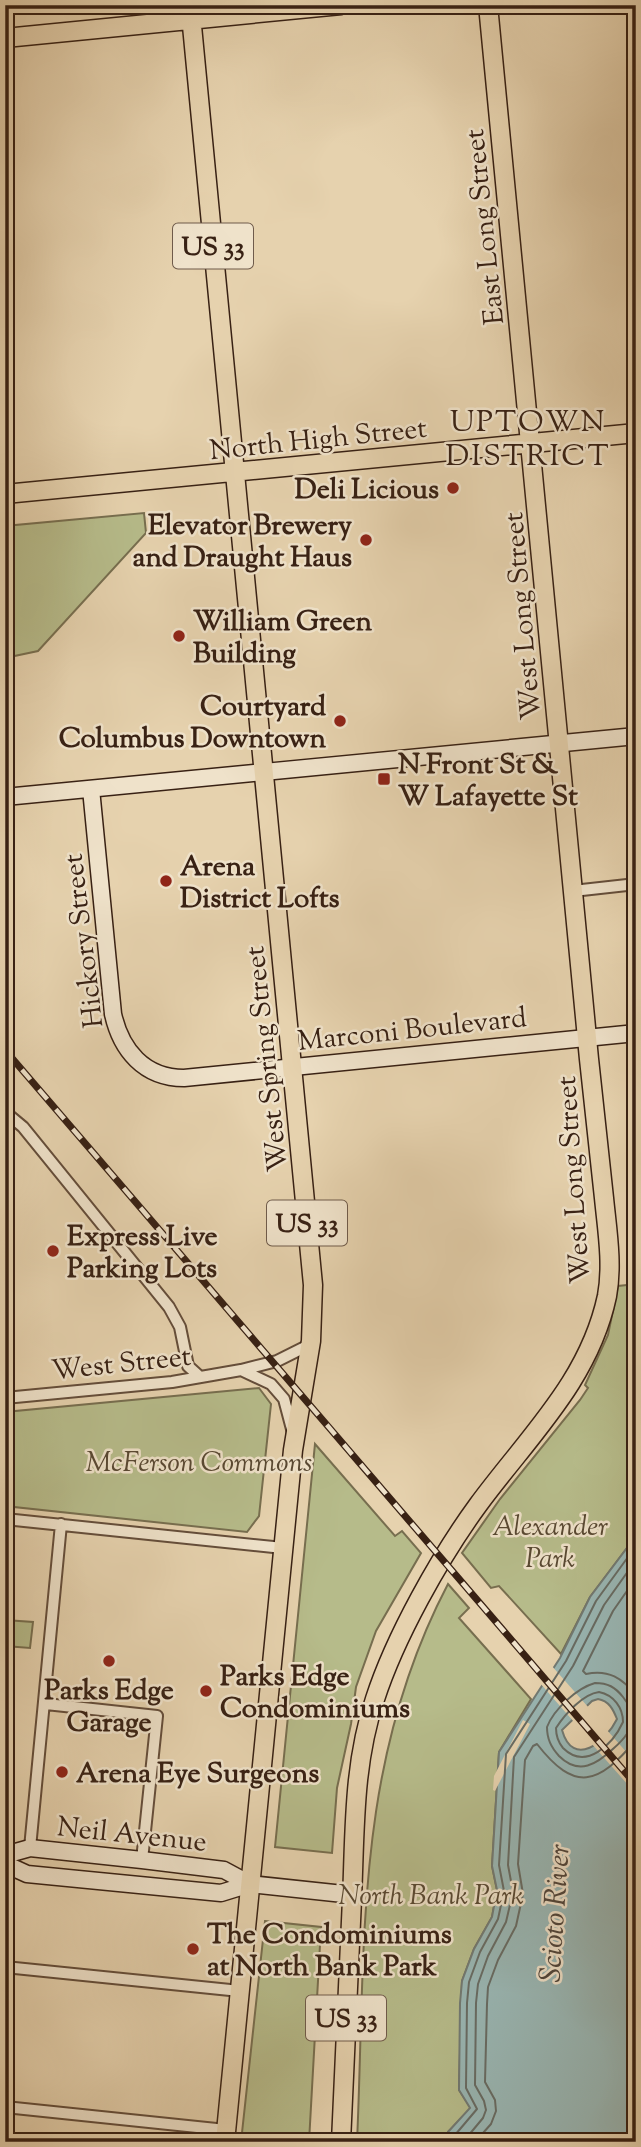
<svg xmlns="http://www.w3.org/2000/svg" width="641" height="2147" viewBox="0 0 641 2147" font-family="'Sorts Mill Goudy',serif">
<rect width="100%" height="100%" fill="#e6d2ae"/>
<filter id="stains"><feTurbulence type="fractalNoise" baseFrequency=".00286" numOctaves="4"/><feColorMatrix values="0 0 0 0 .2 0 0 0 0 .09 0 0 0 0 .02 0 0 0 .5 -.17"/></filter>
<radialGradient id="worn" r=".72"><stop offset=".6" stop-color="#630" stop-opacity="0"/><stop offset="1" stop-color="#630" stop-opacity=".3"/></radialGradient>
<path fill="#b6bb8a" stroke="#776e4f" stroke-width="2" d="M144,513L146,533L38,651L5,658V526Z
M636,1284V1536L590,1597L561,1654L499,1586L491,1588L462,1553L500,1499L580,1400L588,1388L585,1385L608,1335L618,1286Z
M259,1388L271,1404L259,1516L247,1532L5,1506V1412Z
M315,1444L395,1536L402,1531L421,1553L376,1631L356,1687L351,1724L337,1788L332,1853L275,1847Z
M448,1584L469,1608L459,1618L531,1699L499,1752L492,1866L497,1890L492,1917L474,1949L462,1981L459,2090L471,2108L448,2132L447,2142H357C366,1945 353,1765 448,1584Z
M5,1620L33,1622L30,1648L5,1646Z
M265,1921L321,1927L309,2142H241Z"/>
<path fill="#99b6b3" stroke="#727a73" stroke-width="2" fill-rule="evenodd" d="M636,1536V2142H447L448,2132L470,2108L459,2090L460,2003L462,1981L474,1949L492,1917L497,1890L492,1866L499,1752L560,1658L590,1597ZM598,1699C609,1701 613,1709 617,1719C606,1742 573,1769 562,1730L592,1701Z"/>
<path fill="#e6d2ae" d="M551,1665L589,1708L574,1722L539,1682Z
M523,1720L530,1724L495,1791L493,1790L494,1776Z
M606,1729L636,1763V1794L591,1743Z"/>
<g fill="none" stroke-linecap="round" stroke-linejoin="round">
<path stroke="#686c64" stroke-width="2" d="M636,1578L613,1611L583,1671L586,1674C608,1669 623,1678 636,1696
M595,1683C608,1683 615,1687 623,1697C628,1703 633,1713 632,1721C631,1732 622,1741 614,1748C597,1764 579,1776 559,1756C551,1747 547,1739 547,1727C554,1709 577,1688 595,1683Z
M599,1692C614,1695 623,1708 623,1722C613,1744 586,1771 563,1748C558,1742 556,1736 556,1728C565,1714 583,1694 599,1692Z
M454,2142L455,2135L477,2109L466,2088L467,2003L469,1982L480,1952L498,1919L504,1891L499,1865L506,1754L566,1661L596,1601L636,1546
M463,2142L483,2118L486,2110L484,2101L475,2085L476,2003L478,1984L488,1956L506,1922L513,1892L508,1865L514,1757L573,1666L604,1605L636,1560
M475,2142L491,2124L496,2111L495,2100L485,2082L487,2004L488,1987L498,1960L516,1926L523,1894L518,1864L525,1760L533,1746L537,1744C575,1793 598,1785 636,1740"/>
<g stroke="#644d3a" stroke-width="14">
<path id="street" d="M573,891L636,884
M5,1112L23,1127L169,1307L180,1327L188,1366L200,1377
M241,1370L277,1361L311,1344
M5,1398L172,1382L241,1370L271,1384L284,1399L293,1433
M5,1519L283,1548
M46,1704L157,1716L142,1860
M30,1848L61,1524
M5,1967L240,1991
M5,2107L226,2130"/>
</g>
<g stroke="#382114" stroke-width="19">
<path id="secondary" d="M91,789L113,1014C121,1050 144,1078 184,1078L636,1033
M5,797L636,736
M5,1855L30,1848L142,1860L224,1870L250,1884L353,1895
M5,1864L27,1874L221,1893L250,1884"/>
</g>
<g stroke="#382114" stroke-width="21">
<path id="primary" d="M190,5L313,1285L311,1341L293,1450L225,2142
M5,38L341,5
M5,494L636,433
M341,2142C344,2061 349,1980 352,1899C355,1831 353,1764 375,1699C395,1637 440,1557 478,1505C528,1437 589,1381 607,1296C613,1264 607,1229 604,1198C599,1152 594,1106 589,1059L488,5"/>
</g>
<use href="#street" stroke="#efe2ca" stroke-width="10"/>
<use href="#secondary" stroke="#efe2ca" stroke-width="16"/>
<use href="#primary" stroke="#e6d2ae" stroke-width="18"/>
<g stroke="#382114" stroke-width="7">
<path id="rail" d="M5,1050L636,1785"/>
</g>
<use href="#rail" stroke="#efe2ca" stroke-width="4.5" stroke-dasharray="13" stroke-linecap="butt"/>
</g>
<g fill="#8f2418" stroke="#efe2ca" stroke-width="2.5">
<circle cx="453" cy="488" r="7"/>
<circle cx="366" cy="540" r="7"/>
<circle cx="179" cy="636" r="7"/>
<circle cx="340" cy="721" r="7"/>
<rect x="377" y="772" width="14" height="14" rx="3.5"/>
<circle cx="166" cy="881" r="7"/>
<circle cx="53" cy="1251" r="7"/>
<circle cx="109" cy="1661" r="7"/>
<circle cx="206" cy="1691" r="7"/>
<circle cx="62" cy="1772" r="7"/>
<circle cx="193" cy="1949" r="7"/>
</g>
<g text-anchor="middle" stroke-width="5" stroke-linejoin="round" paint-order="stroke">
<g fill="#efe2ca" stroke="#6f5b4b" stroke-width="2">
<rect x="173" y="223.5" width="80" height="45" rx="5"/>
<rect x="267" y="1200.5" width="80" height="45" rx="5"/>
<rect x="306" y="1995.5" width="80" height="45" rx="5"/>
</g>
<g font-size="26" font-weight="bold" fill="#382114">
<text x="213" y="255">US 33</text>
<text x="307" y="1232">US 33</text>
<text x="346" y="2027">US 33</text>
</g>
<g font-size="28" fill="#382114" stroke="#efe2ca">
<text transform="translate(483 227) rotate(-96)" y="10">East Long Street</text>
<text transform="translate(318 438) rotate(-6)" y="10">North High Street</text>
<text transform="translate(521 616) rotate(-95)" y="10">West Long Street</text>
<text transform="translate(82 941) rotate(-97)" y="10">Hickory Street</text>
<text transform="translate(412 1028) rotate(-6)" y="10">Marconi Boulevard</text>
<text transform="translate(265 1059) rotate(-96)" y="10">West Spring Street</text>
<text transform="translate(572 1180) rotate(-94)" y="10">West Long Street</text>
<text transform="translate(121 1362) rotate(-6)" y="10">West Street</text>
<text transform="translate(132 1833) rotate(6)" y="10">Neil Avenue</text>
</g>
<g font-size="28" font-weight="bold" fill="#382114" stroke="#efe2ca" text-anchor="start">
<text x="439" y="498" text-anchor="end">Deli Licious</text>
<text x="352" y="534" text-anchor="end">Elevator Brewery<tspan x="352" dy="32">and Draught Haus</tspan></text>
<text x="193" y="630">William Green<tspan x="193" dy="32">Building</tspan></text>
<text x="326" y="715" text-anchor="end">Courtyard<tspan x="326" dy="32">Columbus Downtown</tspan></text>
<text x="398" y="773">N Front St &amp;<tspan x="398" dy="32">W Lafayette St</tspan></text>
<text x="180" y="875">Arena<tspan x="180" dy="32">District Lofts</tspan></text>
<text x="67" y="1245">Express Live<tspan x="67" dy="32">Parking Lots</tspan></text>
<text x="220" y="1685">Parks Edge<tspan x="220" dy="32">Condominiums</tspan></text>
<text x="109" y="1699" text-anchor="middle">Parks Edge<tspan x="109" dy="32">Garage</tspan></text>
<text x="76" y="1782">Arena Eye Surgeons</text>
<text x="207" y="1943">The Condominiums<tspan x="207" dy="32">at North Bank Park</tspan></text>
</g>
<g font-size="28" font-style="italic" fill="#584832" stroke="#efe2ca">
<text x="199" y="1471">McFerson Commons</text>
<text x="550" y="1535">Alexander<tspan x="550" dy="32">Park</tspan></text>
<text x="431" y="1904">North Bank Park</text>
</g>
<g font-size="30" letter-spacing="2" fill="#382114" stroke="#efe2ca">
<text x="528" y="431">UPTOWN<tspan x="528" dy="34">DISTRICT</tspan></text>
</g>
<g font-size="30" font-style="italic" fill="#50463c" stroke="#efe2ca">
<text transform="translate(554 1913) rotate(-86)" y="10">Scioto River</text>
</g>
</g>
<rect width="641" height="2147" fill="none" stroke="#e6d2ae" stroke-width="28"/>
<rect x="7" y="7" width="627" height="2133" fill="none" stroke="#382114" stroke-width="3.5"/>
<rect x="14" y="14" width="613" height="2119" fill="none" stroke="#382114" stroke-width="2"/>
<rect width="100%" height="100%" filter="url(#stains)"/>
<rect width="100%" height="100%" fill="url(#worn)"/>
</svg>
